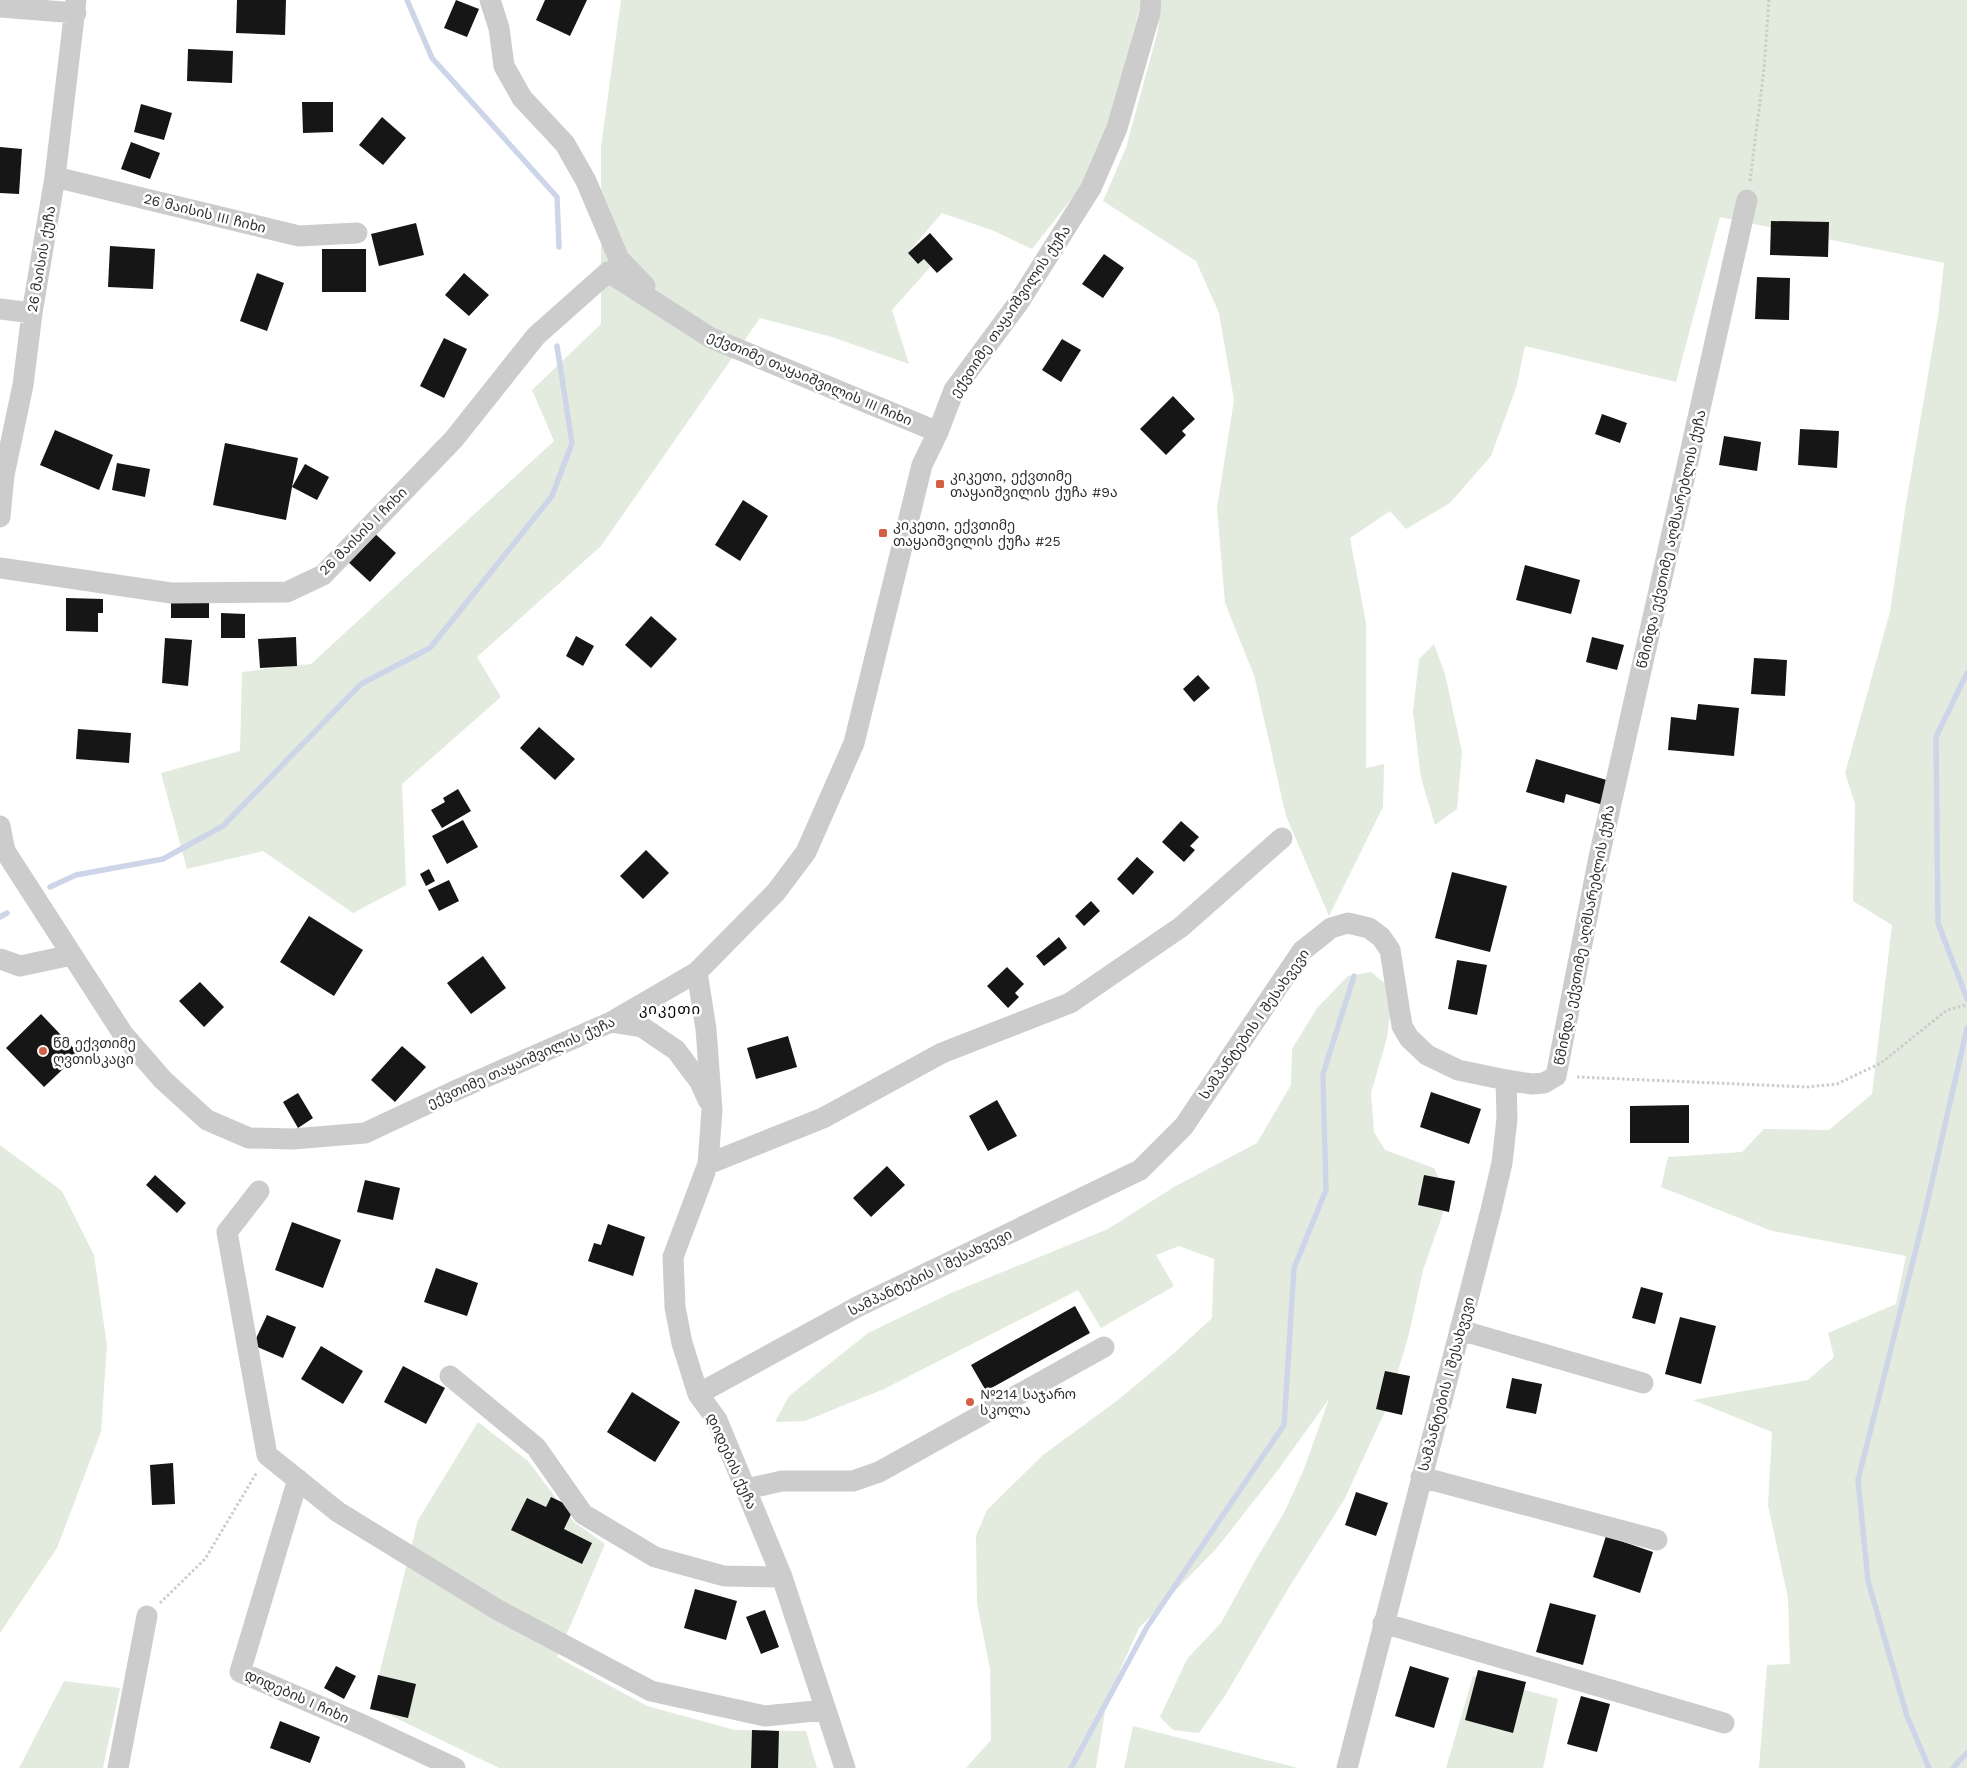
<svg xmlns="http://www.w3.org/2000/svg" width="1967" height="1768" viewBox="0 0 1967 1768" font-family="'Work Sans','Noto Sans Georgian',sans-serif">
<rect width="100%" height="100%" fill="#fff"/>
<path fill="#e2ebde" d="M621,0H1142L1100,154L1080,188L1032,249L994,231L942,213L911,249L932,265L892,310L909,364L832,337L760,318L601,546L477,657L501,697L402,784L406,885L353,913L263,851L187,869L161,773L240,751L242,672L311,664L554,441L532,390L601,324V147Z
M1162,0H1967V1768H1759L1767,1665L1790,1664L1788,1598L1768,1505L1772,1432L1693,1400L1808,1380L1834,1357L1828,1333L1896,1304L1906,1256L1772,1231L1661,1187L1668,1157L1742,1152L1764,1129L1829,1130L1872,1094L1892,925L1853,901L1855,804L1845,773L1890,612L1905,510L1938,316L1944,263L1720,217L1676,382L1525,346L1516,388L1491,456L1450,503L1406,529L1390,511L1350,538L1366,623V768L1384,764L1383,807L1329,916L1286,816L1254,675L1225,603L1217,508L1234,400L1219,313L1196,261L1103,201L1126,148L1157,34Z
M1434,644L1445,674L1462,752L1457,809L1435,825L1421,778L1413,712L1419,659Z
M1371,972L1393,990L1387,1038L1371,1093L1374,1132L1385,1150L1434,1168L1448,1199L1423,1270L1409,1334L1388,1405L1344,1500L1288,1589L1226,1694L1199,1733L1173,1730L1160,1717L1187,1659L1221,1623L1254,1563L1284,1513L1304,1469L1329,1399L1278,1470L1216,1549L1139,1628L1107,1699L1096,1768H966L991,1740L990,1669L977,1603L976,1536L987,1510L1043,1455L1118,1400L1173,1354L1212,1318L1214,1259L1179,1246L1156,1255L1174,1286L1101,1328L1078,1290L884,1389L805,1421L775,1422L789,1396L868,1333L951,1293L1108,1229L1174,1187L1257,1143L1291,1085L1292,1049L1317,1008L1348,976Z
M0,1145L62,1191L94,1255L107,1346L101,1432L57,1548L0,1633Z
M478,1422L528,1461L574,1522L605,1544L557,1657L647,1706L735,1730L806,1731L817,1768H499L371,1706L418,1520Z
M1473,1676L1558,1699L1543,1768H1446Z
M64,1681L120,1688L103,1768H19Z
M1133,1726L1298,1768H1124Z"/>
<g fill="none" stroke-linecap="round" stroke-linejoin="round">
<path stroke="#cdd6e9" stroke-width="5.5" d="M407,0L432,58L557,197L559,247
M1967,673L1936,737L1938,923L1967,999
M50,887L76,875L163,859L223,826L361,684L430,648L552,496L572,443L557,346
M0,917L7,913
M1071,1768L1147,1627L1284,1425L1294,1268L1326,1190L1323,1074L1354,976
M1929,1768L1907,1716L1868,1581L1858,1480L1923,1221L1967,1028
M1953,1768L1967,1753"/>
</g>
<path fill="#161616" d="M237,0H286L285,35L236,33Z
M456,0L479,9L467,37L444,28Z
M545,0H587L570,36L536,20Z
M188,49L233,51L232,83L187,81Z
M302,102H333V132L303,133Z
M141,104L172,113L164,140L134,132Z
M382,117L406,138L383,165L359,145Z
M131,142L160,153L150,179L121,169Z
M0,147L22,149L19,194L0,193Z
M1771,221L1829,222L1828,257L1770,255Z
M416,223L424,255L379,266L371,234Z
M930,233L953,259L937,273L924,259L918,264L908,253Z
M110,246L155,249L153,289L108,287Z
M322,249H366V292H322Z
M1104,254L1124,268L1103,298L1082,284Z
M257,273L284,283L267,331L240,321Z
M464,273L489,295L469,316L445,295Z
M1757,277L1790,278L1789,320L1755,319Z
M444,338L467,349L444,398L420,386Z
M1062,339L1081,350L1061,382L1042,370Z
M1173,396L1195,419L1182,431L1186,435L1166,455L1140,429Z
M1602,414L1627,423L1620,443L1595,434Z
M1800,429L1839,431L1837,468L1798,465Z
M55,430L113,455L99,490L40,465Z
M1724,436L1761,442L1757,471L1719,465Z
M225,443L298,458L292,487L305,464L329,477L317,500L292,487L286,520L213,505Z
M117,463L150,469L145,497L112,490Z
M743,500L768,516L740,561L715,545Z
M371,530L396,553L370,582L345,559Z
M1525,565L1580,580L1571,614L1516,600Z
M66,598L103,599V613H98V632L66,631Z
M171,603H209V618H171Z
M221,613L245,614V638H221Z
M651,616L677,639L651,668L625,645Z
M576,636L594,646L583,666L566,656Z
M296,637L297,666L260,668L258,639Z
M1592,637L1624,645L1617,670L1586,662Z
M165,638L192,640L188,686L162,683Z
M1754,658L1787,660L1785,696L1751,694Z
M1198,675L1210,688L1194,702L1183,689Z
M1698,704L1739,708L1734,756L1668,750L1671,717L1696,720Z
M539,727L575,759L555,780L520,748Z
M78,729L131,733L129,763L76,759Z
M1536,759L1610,781L1603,805L1566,794L1564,803L1526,792Z
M458,789L471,811L442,828L431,810L445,802L443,798Z
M463,820L478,847L447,864L432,836Z
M1181,821L1199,837L1190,846L1195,850L1184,862L1162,842Z
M646,850L669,873L643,899L620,876Z
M1137,857L1154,872L1133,895L1117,879Z
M429,869L435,881L426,886L420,874Z
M1452,872L1507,886L1490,952L1435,938Z
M449,880L459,901L439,911L428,890Z
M1091,901L1100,911L1084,926L1075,916Z
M309,916L363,950L334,996L280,962Z
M1059,937L1067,948L1044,966L1036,956Z
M483,956L506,988L471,1014L447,983Z
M1457,960L1487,965L1477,1015L1448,1009Z
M1007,967L1024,984L1015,993L1019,997L1008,1008L987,986Z
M200,982L224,1007L204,1027L179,1001Z
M41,1014L79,1054L44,1087L6,1048Z
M788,1036L797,1067L756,1079L747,1048Z
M402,1046L426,1067L395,1102L371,1080Z
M1431,1092L1481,1109L1469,1144L1420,1127Z
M298,1093L313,1118L298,1128L283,1102Z
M997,1100L1017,1136L988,1151L969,1116Z
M1689,1105V1143H1630V1106Z
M887,1166L905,1185L871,1217L853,1198Z
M155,1175L186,1203L177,1213L146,1185Z
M1424,1175L1455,1181L1449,1212L1418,1205Z
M365,1180L400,1188L393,1220L357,1212Z
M292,1222L341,1240L323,1288L275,1270Z
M608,1224L645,1237L633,1276L588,1261L594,1243L601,1245Z
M436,1268L478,1283L467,1316L424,1302Z
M1641,1287L1663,1293L1655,1324L1632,1318Z
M1075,1306L1090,1333L986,1391L971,1365Z
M267,1315L296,1327L283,1358L253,1345Z
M1680,1317L1716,1326L1701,1384L1665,1374Z
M321,1346L363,1371L343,1404L301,1379Z
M403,1366L445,1388L426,1424L384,1402Z
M1385,1371L1410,1376L1402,1415L1376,1409Z
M1512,1378L1542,1384L1536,1414L1506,1408Z
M632,1392L680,1422L655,1462L607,1432Z
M173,1463L175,1504L152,1505L150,1465Z
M1356,1492L1388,1503L1376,1536L1345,1525Z
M551,1497L574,1508L564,1529L592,1543L582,1564L511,1530L527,1498L546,1507Z
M1606,1536L1653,1552L1640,1593L1593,1577Z
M695,1589L737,1601L726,1640L684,1628Z
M1550,1603L1596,1615L1583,1665L1536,1652Z
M765,1610L779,1647L761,1654L746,1617Z
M336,1666L356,1676L344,1699L324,1688Z
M1410,1666L1449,1678L1434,1728L1395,1716Z
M1478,1670L1526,1682L1513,1733L1465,1720Z
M378,1675L416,1684L408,1718L370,1709Z
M1581,1696L1610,1704L1597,1752L1567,1744Z
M280,1721L320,1737L310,1763L270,1748Z
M752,1730L779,1731L778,1768H751Z"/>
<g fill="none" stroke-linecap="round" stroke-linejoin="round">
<path stroke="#ccc" stroke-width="3" stroke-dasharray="2.5 2.5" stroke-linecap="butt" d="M1750,181L1764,70L1769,0
M1577,1077L1808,1087L1837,1084L1881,1063L1947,1010L1967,1005
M160,1603L205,1559L257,1472"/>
<path stroke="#ccc" stroke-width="21" d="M490,0L499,28L504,66L522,98L565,144L586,181L619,259L645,286
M0,7L76,13
M55,177L299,236L357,233
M0,309L32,313
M0,517L4,475L23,385L32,313L55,177L76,0
M0,568L171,593L287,592L323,575L454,439L536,336L608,272L711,338L938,432
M0,826L5,851L123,1034L163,1080L207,1120L249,1138L293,1139L365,1133L459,1089L611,1022L697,972L776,892L806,852L854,743L922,465L938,432L954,390L1019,302L1091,188L1117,128L1150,13L1151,0
M0,959L20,966L72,955
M697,972L706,1029L712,1110L708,1164L673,1257L675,1307L682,1343L698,1394L717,1420L782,1577L845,1768
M611,1022L642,1027L676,1050L700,1082L708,1100
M708,1164L823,1118L942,1053L1070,1003L1181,927L1282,838
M259,1191L227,1232L267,1455L338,1512L498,1610L651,1691L765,1716L825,1710
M1460,1330L1643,1383
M450,1376L536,1447L583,1514L655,1557L724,1576L782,1577
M698,1394L859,1306L1140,1170L1184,1126L1302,951L1331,928L1348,923L1369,928L1381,937L1390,950L1402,1026L1409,1038L1427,1055L1458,1070L1506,1080L1532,1084L1544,1083L1556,1076L1599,857L1747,200
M1421,1477L1657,1540
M298,1479L240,1672L363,1725L455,1768
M746,1489L782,1481H853L879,1472L1104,1347
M1383,1623L1724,1723
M118,1768L147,1616
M1347,1768L1491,1210L1502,1163L1507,1119L1506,1080"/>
</g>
<g fill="#d46043" stroke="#fff" stroke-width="2">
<rect x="935" y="479" width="10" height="10" rx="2.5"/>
<rect x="878" y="528" width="10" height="10" rx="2.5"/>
<circle cx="43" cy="1051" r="5"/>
<circle cx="970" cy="1402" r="5"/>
</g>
<g text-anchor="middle" stroke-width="5" stroke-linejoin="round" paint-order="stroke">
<g font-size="14" fill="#2f2f2f" stroke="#fff">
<text transform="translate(205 213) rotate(14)" y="5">26 მაისის III ჩიხი</text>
<text transform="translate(41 259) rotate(-80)" y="5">26 მაისის ქუჩა</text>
<text transform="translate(1010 311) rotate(-56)" y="5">ექვთიმე თაყაიშვილის ქუჩა</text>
<text transform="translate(810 378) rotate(23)" y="5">ექვთიმე თაყაიშვილის III ჩიხი</text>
<text transform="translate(363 531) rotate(-45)" y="5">26 მაისის I ჩიხი</text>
<text transform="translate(1671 539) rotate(-77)" y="5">წმინდა ექვთიმე აღმსარებლის ქუჩა</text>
<text transform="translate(1584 935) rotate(-79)" y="5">წმინდა ექვთიმე აღმსარებლის ქუჩა</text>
<text transform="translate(1254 1024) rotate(-55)" y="5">სამპანტების I შესახვევი</text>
<text transform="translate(521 1062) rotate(-24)" y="5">ექვთიმე თაყაიშვილის ქუჩა</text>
<text transform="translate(930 1272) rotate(-26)" y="5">სამპანტების I შესახვევი</text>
<text transform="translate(1446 1384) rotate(-75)" y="5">სამპანტების I შესახვევი</text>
<text transform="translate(732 1461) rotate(66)" y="5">დიდების ქუჩა</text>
<text transform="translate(297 1696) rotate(24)" y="5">დიდების I ჩიხი</text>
</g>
<g font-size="14" fill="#2f2f2f" stroke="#fff" text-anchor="start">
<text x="950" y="481">კიკეთი, ექვთიმე<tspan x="950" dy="16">თაყაიშვილის ქუჩა #9ა</tspan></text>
<text x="893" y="530">კიკეთი, ექვთიმე<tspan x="893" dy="16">თაყაიშვილის ქუჩა #25</tspan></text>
<text x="53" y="1048">წმ ექვთიმე<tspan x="53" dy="16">ღვთისკაცი</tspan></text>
<text x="980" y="1399">№214 საჯარო<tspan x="980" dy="16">სკოლა</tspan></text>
</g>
<g font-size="15" letter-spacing="1" fill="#000" stroke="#fff">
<text x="670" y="1014">კიკეთი</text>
</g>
</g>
</svg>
